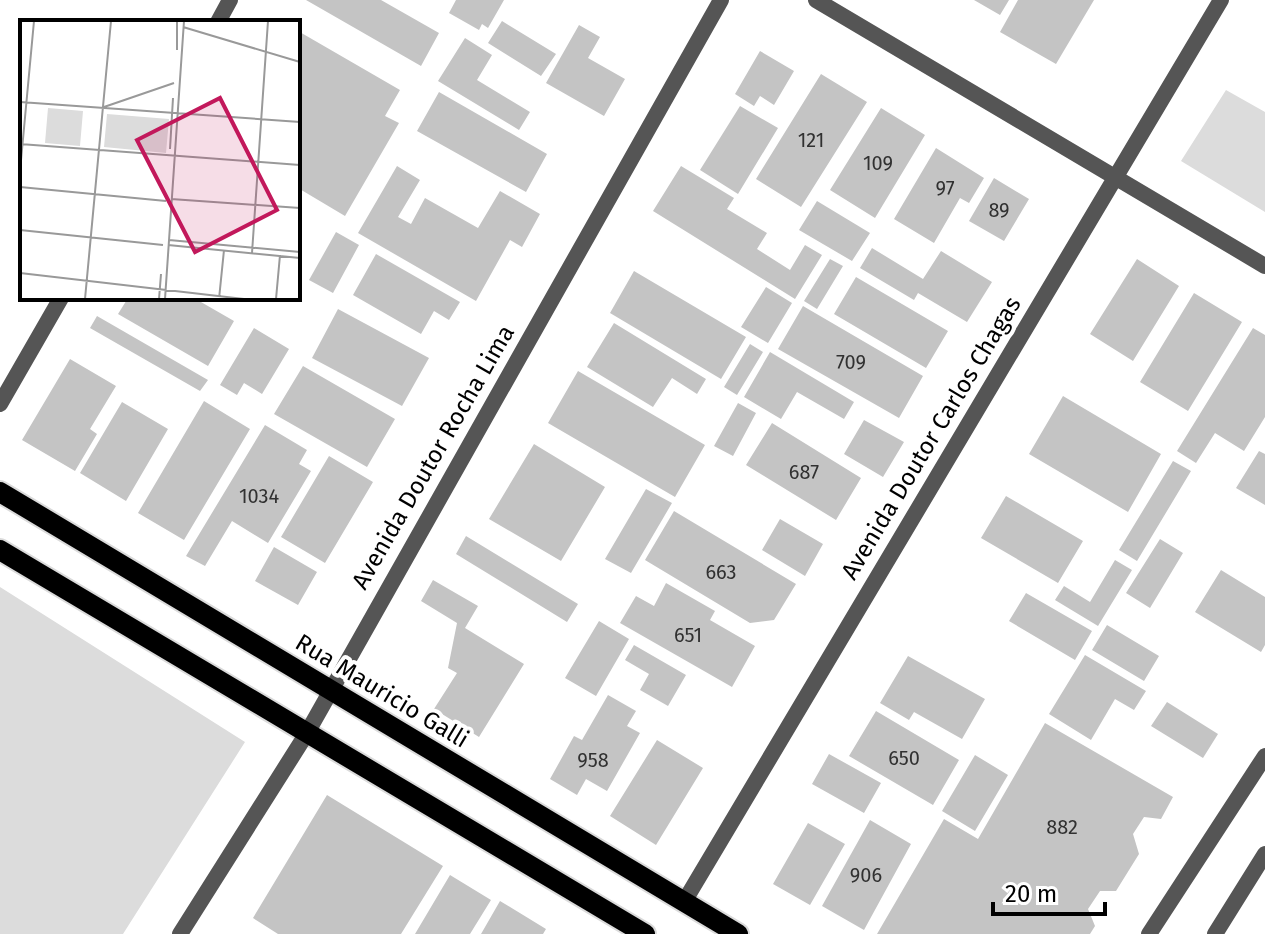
<svg xmlns="http://www.w3.org/2000/svg" width="1265" height="934" viewBox="0 0 1265 934" font-family="'Fira Sans',sans-serif">
<rect width="100%" height="100%" fill="#fff"/>
<path fill="#dcdcdc" d="M1226,90L1265,112V212L1181,161Z
M0,587L245,742L123,934H0Z"/>
<path fill="#c4c4c4" d="M306,0H381L439,33L421,66Z
M456,0H504L488,28L482,24L479,30L449,13Z
M974,0H1009L1000,15Z
M1018,0H1094L1056,64L1000,32Z
M502,21L556,54L541,76L488,43Z
M579,25L600,37L588,58L625,79L604,116L546,83Z
M298,31L400,90L385,116L399,123L345,216L298,188Z
M465,38L492,55L477,80L530,112L519,130L438,81Z
M760,51L794,71L774,105L760,96L754,106L735,94Z
M821,74L867,102L801,207L756,179Z
M439,92L547,154L526,192L417,131Z
M740,106L778,128L738,194L700,170Z
M881,108L925,135L875,218L830,190Z
M936,148L984,178L969,203L960,198L934,243L894,219Z
M397,166L420,180L398,217L411,224L425,198L478,228L500,191L540,214L522,247L510,240L476,301L358,233Z
M681,166L734,198L727,209L767,233L757,249L790,270L805,245L822,255L795,299L653,211Z
M994,178L1029,199L1004,241L969,221Z
M817,201L870,233L852,261L799,230Z
M336,232L359,245L333,293L309,280Z
M872,248L923,279L941,251L992,282L967,322L918,293L914,300L860,268Z
M376,254L460,302L449,320L434,311L421,334L353,295Z
M830,259L843,266L817,309L804,301Z
M1137,259L1179,286L1133,361L1090,334Z
M634,271L746,337L721,379L610,313Z
M856,277L948,331L926,368L834,314Z
M766,287L792,303L768,343L741,327Z
M1194,293L1242,322L1188,411L1140,382Z
M128,298H194L234,321L208,366L118,314Z
M803,306L923,376L899,418L778,349Z
M338,309L429,358L402,406L312,358Z
M97,316L208,380L200,391L90,328Z
M614,323L706,379L697,394L672,378L653,407L587,367Z
M254,328L289,349L262,394L244,383L237,395L220,385Z
M1253,328L1265,335V417L1244,451L1215,433L1196,463L1177,451Z
M750,344L763,352L737,395L724,387Z
M770,352L854,402L844,419L797,392L781,419L744,397Z
M70,359L116,386L90,429L97,434L75,471L22,440Z
M303,366L395,419L367,467L274,414Z
M578,371L705,445L675,497L548,423Z
M1063,396L1161,454L1128,512L1029,454Z
M204,401L250,429L184,540L138,513Z
M122,402L168,429L126,501L80,473Z
M738,403L756,413L733,456L714,446Z
M864,420L904,442L883,477L844,454Z
M772,423L861,478L836,520L746,465Z
M265,425L307,450L299,464L311,471L268,543L232,521L205,566L186,556Z
M534,444L605,487L561,561L489,519Z
M1259,451L1265,454V505L1236,488Z
M329,456L373,482L325,563L281,537Z
M1173,461L1191,471L1137,561L1119,550Z
M646,489L672,503L631,573L605,559Z
M1006,496L1083,541L1058,583L981,538Z
M674,511L796,584L774,620L750,623L645,560Z
M780,519L823,544L805,576L762,550Z
M466,536L578,604L567,622L456,554Z
M1160,539L1183,553L1150,608L1126,593Z
M274,547L317,572L298,605L255,581Z
M1115,560L1132,570L1098,626L1055,600L1064,586L1090,602Z
M1221,570L1265,597V645L1261,652L1195,612Z
M433,580L478,606L465,628L524,664L479,737L434,709L457,673L448,668L457,623L421,601Z
M666,583L715,611L710,620L755,646L732,687L620,623L636,596L654,606Z
M1026,593L1092,631L1075,660L1009,621Z
M599,621L629,639L596,696L565,678Z
M1107,625L1159,656L1144,681L1092,650Z
M634,645L686,675L668,706L640,690L649,674L625,660Z
M1085,655L1146,691L1134,710L1115,699L1091,740L1049,714Z
M908,656L985,699L962,739L914,712L909,720L880,703Z
M608,695L636,711L627,726L640,733L607,791L586,779L577,795L550,779L574,736L582,740Z
M1167,702L1218,734L1203,758L1151,726Z
M876,711L959,760L933,805L849,756Z
M1045,723L1173,797L1161,819L1144,817L1133,834L1139,854L1116,891H1100L1088,909L1095,926L1090,934H877L944,819L978,839Z
M657,740L703,768L656,845L610,816Z
M829,754L881,783L864,813L812,784Z
M975,755L1008,775L975,831L942,811Z
M327,795L443,866L401,934H278L253,918Z
M870,820L911,844L864,930L822,906Z
M808,823L845,844L810,905L773,884Z
M450,875L491,900L470,934H415Z
M500,901L546,929L543,934H481Z"/>
<g fill="none" stroke-linecap="round" stroke-linejoin="round">
<g stroke="#dbdbdb" stroke-width="24">
<path id="primary" d="M0,492L738,934
M0,550L645,934"/>
</g>
<path stroke="#555" stroke-width="16" d="M816,0L1265,266
M218,22L230,0
M0,404L61,298
M684,902L1221,0
M180,934L307,733L721,0"/>
<path stroke="#555" stroke-width="16" d="M1149,934L1265,756
M1215,934L1265,854"/>
<use href="#primary" stroke="#000" stroke-width="20"/>
</g>
<g text-anchor="middle" stroke-width="8" stroke-linejoin="round" paint-order="stroke">
<g font-size="20" fill="#313131">
<text x="811" y="147">121</text>
<text x="878" y="170">109</text>
<text x="945" y="195">97</text>
<text x="999" y="217">89</text>
<text x="851" y="369">709</text>
<text x="804" y="479">687</text>
<text x="259" y="503">1034</text>
<text x="721" y="579">663</text>
<text x="688" y="642">651</text>
<text x="904" y="765">650</text>
<text x="593" y="767">958</text>
<text x="1062" y="834">882</text>
<text x="866" y="882">906</text>
</g>
<g font-size="24" fill="#000" stroke="#fff">
<text transform="translate(931 438) rotate(-59)" y="8">Avenida Doutor Carlos Chagas</text>
<text transform="translate(433 457) rotate(-60)" y="8">Avenida Doutor Rocha Lima</text>
<text transform="translate(382 691) rotate(31)" y="8">Rua Mauricio Galli</text>
</g>
</g>
<g transform="translate(20 20)">
<rect width="280" height="280" fill="#fff"/>
<path d="M28,88L63,91L60,126L25,123ZM87,94L149,99L146,133L84,127Z" fill="#dcdcdc"/>
<path fill="none" stroke="#999" stroke-width="2" d="M163,7L280,42M157,30V1M0,82L280,102M84,87L154,63M0,124L280,145M150,129L153,78M0,151L14,1M0,167L146,181M151,179L280,188M0,210L143,225M149,220L280,232M148,225L280,238M232,233L248,1M0,253L224,279M65,279L91,1M139,279L141,254M145,279L164,1M199,279L204,230M256,279L260,235"/>
<path fill="#c2185b" fill-opacity="0.15" stroke="#c2185b" stroke-width="4" d="M200,78L257,190L175,232L117,120Z"/>
<rect width="280" height="280" fill="none" stroke="#000" stroke-width="4"/>
</g>
<path d="M993 902v12h112v-12" fill="none" stroke="#000000" stroke-width="4"/>
<text x="1005" y="902" font-size="24" fill="#000000" stroke="#ffffff" stroke-width="6" paint-order="stroke">20 m</text>
</svg>
